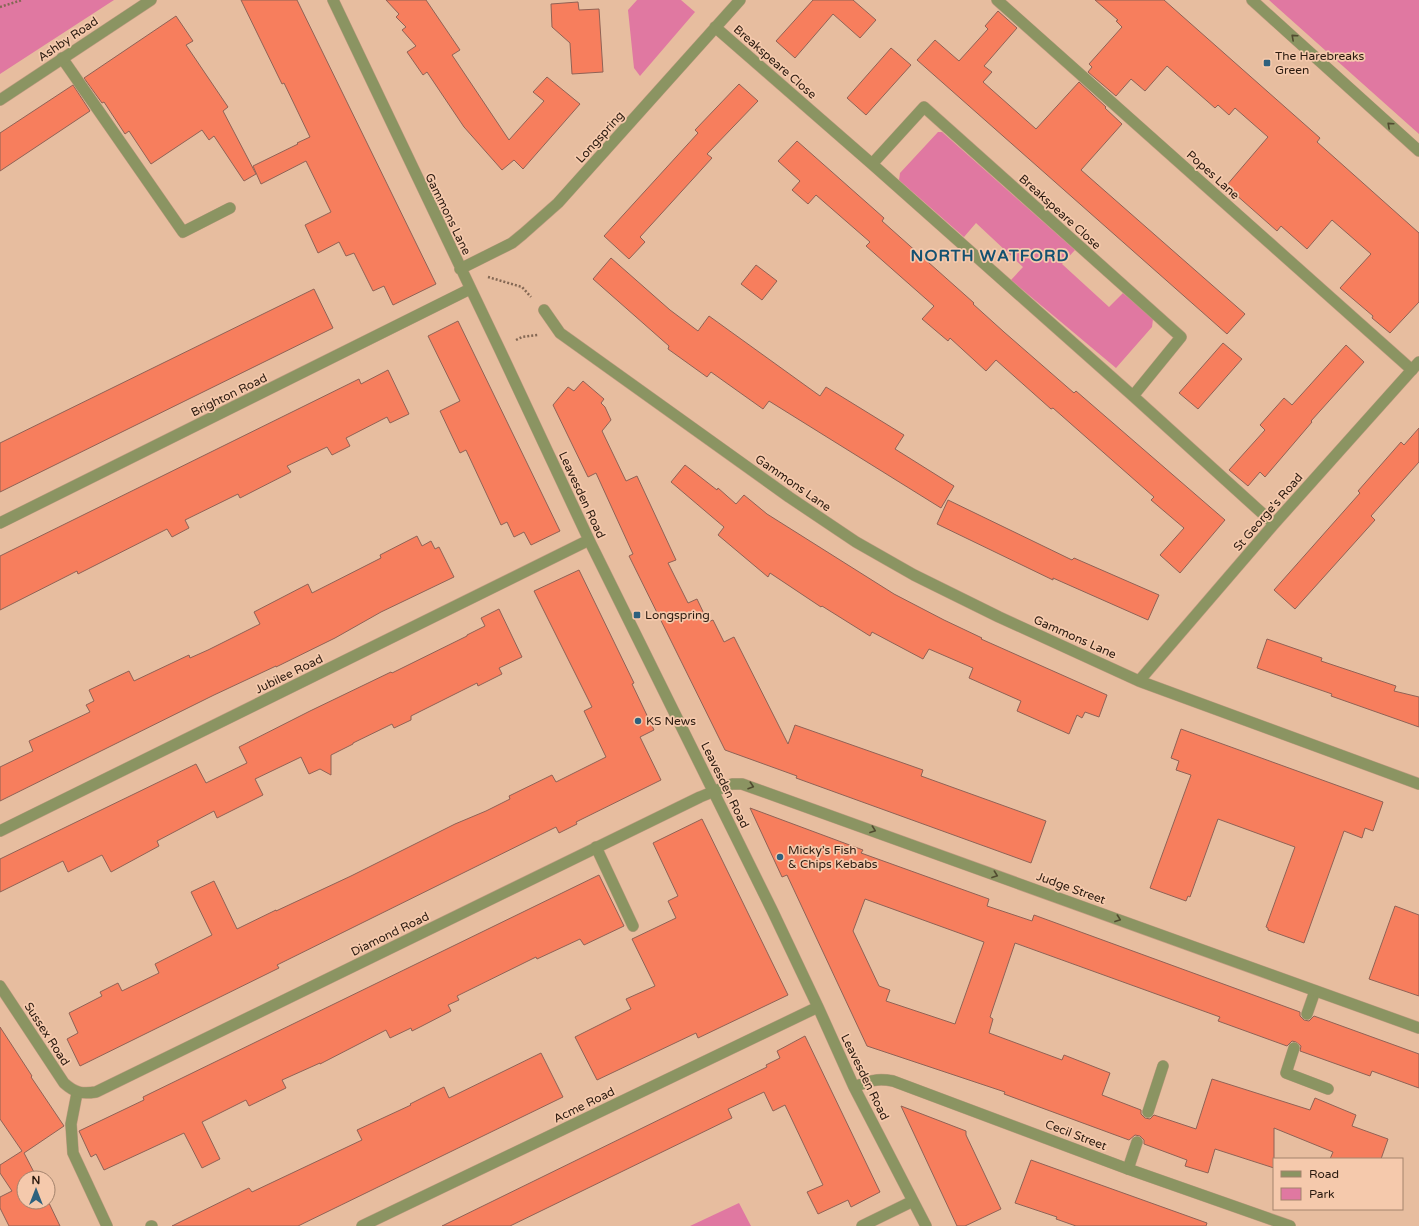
<svg xmlns="http://www.w3.org/2000/svg" width="1419" height="1226" viewBox="0 0 1419 1226" font-family="'Varela Round',sans-serif">
<rect width="100%" height="100%" fill="#e7bd9f"/>
<path fill="#e078a1" d="M0,0H114L0,74Z
M637,0H681L695,12L640,76L634,68L628,10Z
M1269,0H1419V134Z
M938,132H942L1075,250L1062,264L1109,307L1123,293L1153,319L1152,327L1116,368L1011,280L1023,267L976,223L964,237L899,180L900,173Z
M739,1203L751,1226H690Z"/>
<path fill="#f77e5d" stroke="#906255" fill-rule="evenodd" d="M241,0H297L436,284L393,305L384,286L373,291L354,253L346,256L339,242L318,253L305,225L331,212L306,161L261,184L253,166L298,144L297,143L310,137L284,83L282,84Z
M386,0H426L460,50L452,55L509,140L544,101L533,92L547,77L580,104L523,169L514,160L502,170L464,127L427,72L423,75L407,52L416,46L402,30L406,27L396,17L399,14Z
M813,0H853L876,20L860,38L833,14L795,58L776,41Z
M1095,0H1164L1320,138L1317,142L1419,233V302L1390,333L1372,318L1373,316L1340,288L1371,254L1332,220L1307,249L1281,226L1277,231L1226,186L1268,137L1235,108L1229,115L1218,105L1215,108L1167,66L1145,91L1131,79L1116,96L1088,72L1092,67L1089,64L1122,27L1116,21L1118,20Z
M578,2L579,10L599,9L603,72L572,74L570,43L552,27L551,4Z
M998,11L1017,28L984,66L992,72L983,82L1036,129L1079,82L1106,107L1105,108L1122,124L1081,170L1245,314L1227,334L917,60L935,40L959,61L988,29L985,26Z
M176,16L193,41L186,45L228,107L223,111L256,174L244,181L214,136L209,140L202,130L151,164L129,131L125,134L104,102L102,103L84,78Z
M891,48L911,65L866,115L847,98Z
M739,84L758,101L707,154L712,158L640,237L645,242L629,259L604,236L698,133L695,130Z
M73,85L90,111L0,171V133Z
M797,141L884,218L882,221L974,303L973,304L1004,332L1074,393L1076,391L1225,520L1180,573L1160,555L1184,528L1151,500L1154,497L1053,408L1051,409L996,360L986,371L950,338L948,341L922,319L934,306L866,246L870,242L816,195L808,204L792,190L800,181L778,161Z
M611,258L670,310L698,331L709,316L820,396L826,387L904,435L895,449L954,486L941,508L769,401L763,409L711,372L707,377L668,349L669,346L593,279Z
M756,265L777,281L762,300L741,284Z
M314,289L333,328L0,492V443Z
M458,321L560,531L531,545L524,532L514,537L507,522L501,525L466,450L460,453L440,411L460,401L428,336Z
M1223,343L1242,359L1198,409L1179,393Z
M1346,345L1364,362L1311,421L1312,422L1265,477L1260,472L1248,486L1229,470L1265,430L1260,425L1284,398L1292,405Z
M388,370L409,414L390,423L387,417L346,438L350,446L332,455L327,447L287,466L291,472L240,498L238,494L185,520L189,528L172,537L167,529L78,574L77,571L0,610V556L359,379L361,384Z
M583,381L604,399L601,403L605,407L611,420L602,431L626,481L637,476L676,560L668,563L688,603L697,599L708,622L713,620L724,642L734,637L788,744L795,725L923,770L921,776L1046,821L1031,863L796,778L797,776L725,750L629,556L633,554L596,473L588,477L553,405L568,387L574,391Z
M1419,428V462L1371,516L1375,520L1295,609L1274,590L1360,493L1358,491L1401,442L1404,445Z
M685,465L717,490L718,488L736,504L744,495L767,514L894,594L944,620L982,638L981,639L1107,695L1099,717L1085,712L1082,718L1077,715L1069,734L1017,711L1021,701L969,678L973,668L929,649L923,659L872,632L870,636L822,606L821,607L770,573L768,577L718,535L724,527L671,482Z
M948,500L1072,560L1074,558L1159,595L1148,620L1053,578V580L937,524Z
M417,536L422,546L431,541L435,549L439,547L454,577L381,612L335,638L276,667V666L214,695L0,801V767L33,751L29,741L90,712L86,705L94,701L89,690L129,671L134,681L189,655L190,658L208,650L260,624L254,612L308,584L312,593L381,558L380,555Z
M579,570L634,683L632,684L654,730L640,737L661,780L576,822L577,824L559,833L556,827L277,965L279,968L80,1066L67,1039L78,1033L69,1013L102,996L100,992L118,983L122,991L159,973L155,964L212,935L191,892L214,881L237,929L276,910V911L351,876L455,824L486,811L510,799L509,796L552,775L556,782L606,757L584,711L592,707L534,591Z
M499,609L522,657L499,668L502,674L478,686L477,683L411,716V720L394,728L392,724L353,743V744L331,755V775L320,769L309,774L301,757L255,779L263,795L217,818L214,811L157,841L159,846L111,872L102,855L68,872L63,861L0,892V859L196,764L206,783L247,763L239,747L310,711L391,672L392,673L467,636V635L485,626L481,618Z
M1267,639L1322,658L1321,661L1396,686L1394,691L1419,697V727L1331,696L1332,694L1257,668Z
M1181,729L1383,802L1373,831L1365,828L1362,838L1344,831L1304,943L1268,930V928L1266,927L1295,847L1218,819L1190,897L1188,896L1186,901L1150,888L1191,775L1176,770L1179,761L1171,758Z
M750,808L863,850L861,853L989,899L987,906L1032,921L1034,915L1300,1012V1016L1304,1020L1309,1021L1314,1016L1419,1054V1088L1372,1071L1370,1076L1300,1051L1301,1046L1296,1042L1292,1041L1287,1046L1218,1021L1220,1017L1015,943L990,1017L993,1019L989,1033L1062,1060L1064,1055L1110,1073L1102,1095L1141,1110V1114L1145,1118L1150,1119L1154,1115L1196,1129L1212,1079L1310,1110L1315,1098L1356,1115L1352,1126L1388,1139L1381,1159H1330L1333,1152L1274,1128V1168L1215,1149L1208,1173L1185,1166L1187,1160L1144,1144V1140L1140,1136L1135,1135L1129,1140L1004,1094L1005,1092L867,1046L787,875L782,877ZM865,899L984,942L955,1024L886,1001L890,990L879,986L853,931Z
M702,819L788,995L698,1038L696,1033L597,1080L575,1037L631,1009L626,999L655,986L632,939L676,918L668,901L678,896L653,843Z
M599,875L624,926L584,945L580,939L537,959L536,957L457,996L459,1000L448,1005L451,1011L422,1026L412,1031L411,1028L390,1038L386,1030L320,1064V1063L282,1080L286,1088L249,1106L246,1100L202,1122L220,1159L202,1168L184,1133L104,1170L96,1154L91,1157L79,1131L144,1100L143,1097Z
M1395,906L1419,915V996L1369,979Z
M0,1027L32,1076L31,1077L64,1126L24,1153L37,1178H24V1202L48,1201L60,1226H9L0,1208V1197L12,1191L0,1173V1165L22,1151L0,1119Z
M805,1036L880,1192L851,1207L848,1200L818,1214L807,1192L823,1185L785,1105L773,1111L764,1092L728,1109L732,1118L510,1226H442L767,1067L766,1065L780,1058L777,1051Z
M541,1053L563,1097L298,1226H172L249,1188L252,1192L362,1140L357,1130L411,1105L410,1104L444,1087L449,1098Z
M901,1106L966,1131V1135L1001,1209L965,1226H957Z
M1031,1160L1207,1223L1206,1226H1076L1056,1219L1057,1217L1015,1203Z"/>
<g fill="none" stroke-linecap="round" stroke-linejoin="round">
<g stroke="#c19c82" stroke-width="12">
<path id="service" d="M997,0L1412,370
M62,58L183,232L230,208
M596,847L633,926
M1307,1014L1315,991
M1294,1048L1286,1073L1328,1089
M77,1093L71,1124L73,1153L107,1226
M1148,1112L1163,1066
M1128,1169L1137,1142
M151,1226H152"/>
</g>
<g stroke="#c19c82" stroke-width="12">
<path id="minor" d="M333,0L499,348L589,540L772,910L818,1007L854,1087L926,1226
M1252,0L1419,151
M715,27L872,164L1133,396L1274,524
M0,100L151,0
M872,164L924,107L1181,337L1133,396
M460,269L512,243L523,234L558,203L740,0
M544,310L560,333L789,497L856,542L914,575L999,617L1139,681L1419,784
M0,523L470,289
M1139,681L1274,524L1419,362
M0,831L589,540
M0,986L64,1083C75,1093 82,1094 96,1092L700,797L732,784H742L1419,1028
M854,1087C869,1081 876,1078 893,1081L1128,1169L1290,1226
M362,1226L818,1007
M862,1226L913,1201"/>
</g>
<path stroke="#846854" stroke-width="2.5" stroke-dasharray="2 2" stroke-linecap="butt" d="M0,7L22,0
M488,277L522,287L531,297
M516,340L522,337L538,335"/>
<use href="#service" stroke="#8b9462" stroke-width="11"/>
<use href="#minor" stroke="#8b9462" stroke-width="11"/>
</g>
<defs><path id="oneway-chevron" d="M-2-3.5L2.5 0L-2 3.5" fill="none" stroke-width="1.6" stroke-linecap="round" stroke-linejoin="round"/></defs>
<g stroke="#514b30">
<use href="#oneway-chevron" transform="translate(1294 37) rotate(-138)"/>
<use href="#oneway-chevron" transform="translate(1390 125) rotate(-138)"/>
<use href="#oneway-chevron" transform="translate(751 786) rotate(18)"/>
<use href="#oneway-chevron" transform="translate(873 830) rotate(20)"/>
<use href="#oneway-chevron" transform="translate(995 875) rotate(20)"/>
<use href="#oneway-chevron" transform="translate(1118 919) rotate(20)"/>
</g>
<g fill="#2e617e" stroke="#f5c9ac" stroke-width="1.5">
<rect x="1263" y="59" width="8" height="8" rx="2"/>
<rect x="633" y="611" width="8" height="8" rx="2"/>
<circle cx="638" cy="721" r="4"/>
<circle cx="780" cy="857" r="4"/>
</g>
<g text-anchor="middle" stroke-width="3.5" stroke-linejoin="round" paint-order="stroke">
<g font-size="12" fill="#2a1a0f" stroke="#f5c9ac">
<text transform="translate(68 39) rotate(-34)" y="4">Ashby Road</text>
<text transform="translate(775 62) rotate(41)" y="4">Breakspeare Close</text>
<text transform="translate(600 137) rotate(-48)" y="4">Longspring</text>
<text transform="translate(1213 175) rotate(42)" y="4">Popes Lane</text>
<text transform="translate(1060 212) rotate(42)" y="4">Breakspeare Close</text>
<text transform="translate(448 214) rotate(64)" y="4">Gammons Lane</text>
<text transform="translate(229 395) rotate(-26)" y="4">Brighton Road</text>
<text transform="translate(793 483) rotate(35)" y="4">Gammons Lane</text>
<text transform="translate(582 495) rotate(65)" y="4">Leavesden Road</text>
<text transform="translate(1268 512) rotate(-49)" y="4">St George's Road</text>
<text transform="translate(1075 637) rotate(24)" y="4">Gammons Lane</text>
<text transform="translate(289 674) rotate(-26)" y="4">Jubilee Road</text>
<text transform="translate(725 785) rotate(64)" y="4">Leavesden Road</text>
<text transform="translate(1071 888) rotate(20)" y="4">Judge Street</text>
<text transform="translate(390 934) rotate(-26)" y="4">Diamond Road</text>
<text transform="translate(47 1034) rotate(57)" y="4">Sussex Road</text>
<text transform="translate(865 1077) rotate(64)" y="4">Leavesden Road</text>
<text transform="translate(584 1105) rotate(-26)" y="4">Acme Road</text>
<text transform="translate(1076 1135) rotate(21)" y="4">Cecil Street</text>
</g>
<g font-size="12" fill="#2a1a0f" stroke="#f5c9ac" text-anchor="start">
<text x="1275" y="60">The Harebreaks<tspan x="1275" dy="14">Green</tspan></text>
<text x="645" y="619">Longspring</text>
<text x="646" y="725">KS News</text>
<text x="788" y="854">Micky’s Fish<tspan x="788" dy="14">&amp; Chips Kebabs</tspan></text>
</g>
<g font-size="16" font-weight="bold" letter-spacing="1" fill="#135171" stroke="#f5c9ac">
<text x="990" y="261">NORTH WATFORD</text>
</g>
</g>
<rect x="1273" y="1158" width="130" height="52" fill="#f5c9ac" stroke="#a4836d"/>
<rect x="1281" y="1171" width="20" height="6" fill="#8b9462" stroke="#a4836d"/>
<text x="1309" y="1178" font-size="12" fill="#2a1a0f">Road</text>
<rect x="1281" y="1188" width="20" height="12" fill="#e078a1" stroke="#a4836d"/>
<text x="1309" y="1198" font-size="12" fill="#2a1a0f">Park</text>
<g transform="translate(36 1190)"><circle r="19" fill="#f5c9ac" stroke="#a4836d"/>
<path d="M0-3L7 15L0 10L-7 15Z" fill="#2e617e"/>
<text y="-6" font-size="11" font-weight="bold" text-anchor="middle" fill="#2a1a0f">N</text>
</g>
</svg>
